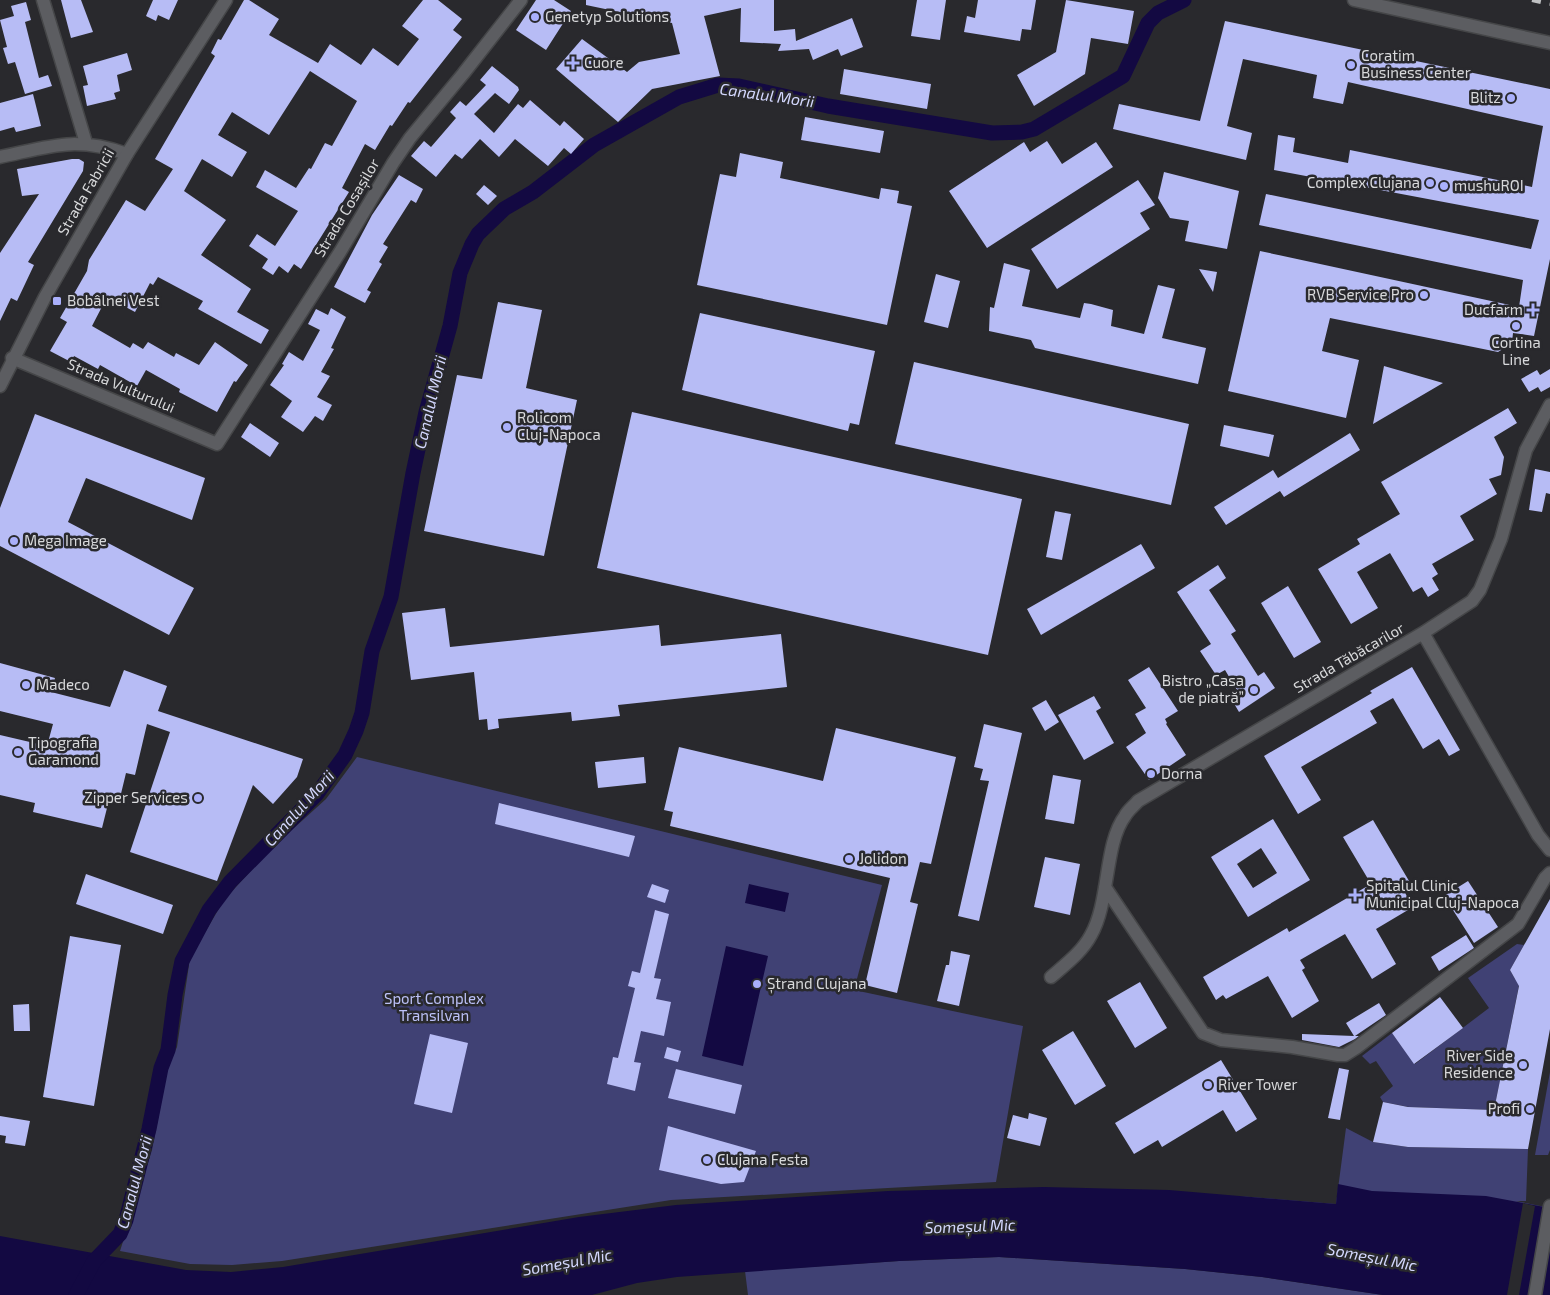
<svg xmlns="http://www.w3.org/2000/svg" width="1550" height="1295" viewBox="0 0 1550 1295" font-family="'Exo 2',sans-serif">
<rect width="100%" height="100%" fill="#29292d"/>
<path fill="#404174" d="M357,757L882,885L854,990L1023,1026L996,1182L671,1200L282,1261L232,1265L190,1264L120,1251L152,1150L168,1067L177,1047L190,958L224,900L272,848L326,799Z
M1517,944L1524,945L1510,970L1515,979L1520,980L1494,1110L1409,1107L1383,1102L1380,1097L1393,1086L1376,1061L1370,1064L1362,1056L1392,1033L1415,1064L1489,1008L1468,978Z
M1550,1072V1150L1548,1155H1535Z
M1346,1128L1373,1142L1408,1147L1528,1149L1526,1201H1516L1550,1208V1240L1239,1196L1336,1204Z
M999,1257L1185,1269L1262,1277L1383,1295H748L745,1271L899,1261Z"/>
<path fill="#130942" d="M749,884L789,893L785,912L745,903Z
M726,946L768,956L743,1066L702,1056Z
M1338,1184L1372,1191L1486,1196L1550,1208V1295H1383L1262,1277L1185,1269L999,1257L899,1261L677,1277L637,1283L592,1295H0V1236L186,1270L231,1272L283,1267L579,1217L676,1205L888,1191L1044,1187L1169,1190L1336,1204Z"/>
<path fill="#29292d" d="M1523,1203L1535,1206L1519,1295H1507Z"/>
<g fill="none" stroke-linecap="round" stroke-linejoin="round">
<path stroke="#130942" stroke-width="15" d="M76,1295L94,1261L120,1234L126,1220L149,1129L161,1068L168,1050L175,995L182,961L209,910L230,882L317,794L345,755L356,731L362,713L372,651L391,597L413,473L426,412L450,326L460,273L472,244L478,234L504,209L533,192L594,145L679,97L718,85L739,86L828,106L992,133L1022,132L1034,129L1123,76L1148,23L1158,13L1184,0"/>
</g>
<path fill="#b7bcf5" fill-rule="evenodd" d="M61,0H81L93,32L71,38Z
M153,0H178L169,20L158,15L156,21L146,16Z
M244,0H249L279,19L269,35L318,63L330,44L361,65L373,48L398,66L419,39L402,26L423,0H438L462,19L453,30L462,37L410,103L408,102L392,126L390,125L375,150L365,144L342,188L349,192L301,269L294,264L288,273L279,266L273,275L262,268L268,259L249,246L257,234L275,246L298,211L256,187L265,170L296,188L309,168L311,169L325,143L332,146L357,101L310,71L269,135L232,112L218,135L247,152L232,177L202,159L184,191L226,220L201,255L251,289L237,312L269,330L261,344L198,309L203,301L158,277L153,285L150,283L135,312L107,297L92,326L130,348L133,343L143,349L148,342L174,357L176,353L199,365L215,342L248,365L236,382L234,381L217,412L179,392L180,389L146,370L137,386L100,365L98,369L74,356L71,362L50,351L67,322L60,318L87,271L89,260L126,200L145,211L173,169L155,159L215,56L211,53L218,39L221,40Z
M536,0H554L571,11L546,50L516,30Z
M586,0H774V31L795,29L796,41L852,18L863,47L841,56L838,49L813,60L809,49L778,51L781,44L740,42L741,8L704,16L720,76L652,89L618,122L556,69L582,39L627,72L639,62L680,54L672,23L586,5Z
M917,0H946L940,40L911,36Z
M978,0H1036L1031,30L1022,29L1020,41L964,32L967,16L975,18Z
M1066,0L1134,11L1128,44L1091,38L1085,74L1034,106L1017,75L1056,52Z
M26,2L31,20L25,22L39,78L48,75L52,86L25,94L15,62L8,64L3,48L7,47L0,20L14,16L11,6Z
M1225,21L1550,89V259L1534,336L1513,333L1512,343L1498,352L1330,318L1322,351L1359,360L1346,418L1228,391L1260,251L1519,307L1523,280L1259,225L1266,194L1531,249L1539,220L1274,170L1278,135L1295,138L1293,152L1348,163L1350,150L1532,187L1543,126L1348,82L1343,104L1313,98L1317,75L1243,59L1227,126L1252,133L1246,160L1113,129L1119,104L1200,121Z
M127,53L132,70L117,75L120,91L114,93L116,99L87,106L83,86L88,85L83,66Z
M492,66L518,87L519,90L509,104L495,93L474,114L494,133L518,104L523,108L530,100L560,126L564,121L584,139L571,154L564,148L548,166L515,139L499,157L480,139L462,159L455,154L436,177L411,156L424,141L431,147L456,118L450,112L460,101L466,106L486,85L480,80Z
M844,69L931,84L927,109L840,94Z
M33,94L41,126L16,132L14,127L0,131V103Z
M805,117L884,131L880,153L801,140Z
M1047,141L1062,164L1096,142L1113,167L987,248L949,191L1024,142L1030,152Z
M740,153L783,162L780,178L879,199L881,188L899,191L897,203L912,206L887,325L697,285L720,174L736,177Z
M72,159H79L84,162L83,171L28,262L34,265L17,301L11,298L0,321V253L39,194L22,196L17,169Z
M1164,172L1239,191L1227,249L1185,241L1189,221L1170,218L1158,198Z
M399,175L423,189L416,203L411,200L383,244L388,247L379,262L382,264L367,290L371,292L365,303L334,287L372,215Z
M1138,180L1155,205L1140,213L1150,229L1057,289L1031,249Z
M484,185L497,196L488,205L476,194Z
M1004,263L1030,270L1022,306L1080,318L1084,303L1091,304L1113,310L1111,326L1144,334L1158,285L1175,289L1162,338L1206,348L1198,384L1035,348L1031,340L989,331L990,307L994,308Z
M1199,269L1217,272L1213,292Z
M936,274L960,281L948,328L924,322Z
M498,302L542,310L526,388L577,400L544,556L424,531L457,375L482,379Z
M331,308L346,317L331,348L334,349L321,372L330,376L317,397L332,405L323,421L315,416L303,432L281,417L292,401L270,385L284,365L282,364L289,352L303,361L320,330L308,324L316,309L328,315Z
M700,313L875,351L859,425L850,423L848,431L682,390Z
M914,362L1189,424L1171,505L895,444Z
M1384,366L1443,383L1373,424Z
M1550,369V387L1541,392L1538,387L1529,392L1521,379L1537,370L1540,375Z
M1508,408L1517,423L1494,437L1504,457L1501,475L1489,479L1497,494L1460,516L1474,540L1432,564L1438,574L1432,578L1439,590L1428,597L1422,587L1413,592L1390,553L1357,572L1378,608L1351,624L1318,569L1360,544L1357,539L1400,514L1381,482Z
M632,412L1022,499L988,655L597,568Z
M35,414L205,478L192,520L86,478L68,522L194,588L169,635L0,546V508Z
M250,423L279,443L270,457L241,437Z
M1224,425L1274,435L1269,457L1220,446Z
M1350,433L1360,450L1284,497L1280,491L1226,525L1214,507L1273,470L1278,478Z
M1535,469L1550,472V494L1546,493L1542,512L1529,510Z
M1055,511L1071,514L1062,560L1046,557Z
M1141,544L1155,568L1041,635L1027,609Z
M1218,565L1226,578L1209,590L1236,631L1231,634L1258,676L1264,672L1275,688L1239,712L1229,695L1237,690L1225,670L1216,675L1200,651L1211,644L1177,592Z
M1288,586L1321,642L1294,658L1261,603Z
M445,608L450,647L659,625L661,646L781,634L787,687L618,705L620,716L572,721L571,712L498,719L499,728L488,730L487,719L479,720L474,672L411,680L402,613Z
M0,663L55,678L51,692L110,707L124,670L167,686L158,711L303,759L297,777L273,804L253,785L217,881L130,852L170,732L147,724L135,775L126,773L119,802L109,800L102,828L33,812L35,803L0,795V735L47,746L53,724L0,711Z
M1149,667L1178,711L1165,719L1167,723L1166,724L1186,755L1149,780L1126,747L1146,733L1135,714L1146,708L1128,680Z
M1412,667L1460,750L1449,756L1439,739L1423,749L1393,698L1370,711L1377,723L1301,767L1321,800L1298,814L1264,756L1372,693L1370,691Z
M1094,696L1101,708L1096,711L1114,743L1084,760L1058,715Z
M1046,700L1059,722L1045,731L1032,708Z
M984,724L1022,733L979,921L958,916L989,781L980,780L983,769L974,767Z
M836,728L956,757L931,864L920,862L910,902L918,904L897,993L865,985L890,878L670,826L673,812L664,810L679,747L823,781Z
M644,757L646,783L598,788L595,762Z
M1053,775L1081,780L1074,824L1045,819Z
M499,803L635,836L629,857L495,824Z
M1273,819L1310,880L1248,917L1211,857ZM1261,848L1277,873L1253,888L1237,864Z
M1373,820L1412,886L1404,891L1413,907L1376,929L1396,964L1372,979L1345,934L1300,960L1305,968L1302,970L1319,1001L1292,1018L1268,976L1226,999L1223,995L1216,1000L1203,977L1287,928L1289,932L1371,884L1343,837Z
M1045,857L1080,864L1070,915L1034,907Z
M86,874L173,905L163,934L76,904Z
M1468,881L1498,927L1474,943L1444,896Z
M652,884L669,890L665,903L647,897Z
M1550,899V1029L1528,1149L1408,1147L1373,1142L1383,1102L1408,1107L1494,1110L1519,986L1510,970Z
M655,910L669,914L654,978L661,979L656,999L671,1002L664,1036L641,1031L634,1062L641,1063L635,1091L607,1084L613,1057L618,1058L635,988L628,986L632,971L640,973Z
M1466,935L1474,948L1439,971L1431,957Z
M70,936L121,945L94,1106L43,1097Z
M951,951L970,955L959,1006L937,1001L946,965H949Z
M1140,982L1167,1028L1135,1048L1107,1001Z
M1440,997L1463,1028L1414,1064L1392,1033Z
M1379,1003L1386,1015L1355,1036H1359L1355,1039L1339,1047L1302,1040V1034L1354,1036L1346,1023Z
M29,1004L30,1031H14L13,1005Z
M1073,1031L1106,1086L1075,1105L1042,1050Z
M430,1034L468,1043L452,1113L414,1104Z
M667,1047L681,1051L678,1062L664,1058Z
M1221,1060L1257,1119L1236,1132L1223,1110L1162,1147L1158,1140L1134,1154L1115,1123Z
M1339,1068L1349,1070L1340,1120L1328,1118Z
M676,1069L742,1085L735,1114L668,1098Z
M1029,1113L1047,1118L1040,1146L1007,1138L1013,1115L1028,1119Z
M0,1116L30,1121L25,1146L5,1143L6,1136L0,1135Z
M668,1126L756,1151L744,1182L721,1184L659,1170Z"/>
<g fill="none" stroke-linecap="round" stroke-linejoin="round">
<g stroke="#454648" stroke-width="15">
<path id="minor" d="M43,0L86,143
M0,157C52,146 75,136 127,154
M12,358L217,444L340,252L393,163L410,138L463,74L521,0
M1423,633L1538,835L1550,850
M1105,887L1203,1033L1221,1040L1292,1047L1338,1055H1345L1356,1048L1518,924L1545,878L1550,873
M1051,977C1066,964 1082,952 1091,935C1110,902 1104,844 1125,816C1128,810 1134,806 1138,801L1423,633L1472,601L1480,590L1501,539L1526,450L1550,405"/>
</g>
<g stroke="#454648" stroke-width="15">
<path id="tertiary" d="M1354,0L1550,43
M1535,1295L1550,1206"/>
</g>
<g stroke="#454648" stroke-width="15">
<path id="secondary" d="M0,386L45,297L127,154L226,0"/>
</g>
<use href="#minor" stroke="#5c5d61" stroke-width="12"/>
<use href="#tertiary" stroke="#5c5d61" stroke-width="12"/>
<use href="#secondary" stroke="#5c5d61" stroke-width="12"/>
<path stroke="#bfc0c2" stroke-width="4" stroke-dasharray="9 9" stroke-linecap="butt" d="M1532,0L1550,4"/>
</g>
<g fill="#aab0fb" stroke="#29292d" stroke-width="2">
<circle cx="535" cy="17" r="5"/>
<path d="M570.5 55.5h5v5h5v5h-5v5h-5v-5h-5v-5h5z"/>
<circle cx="1351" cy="65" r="5"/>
<circle cx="1511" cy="98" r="5"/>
<circle cx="1430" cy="183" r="5"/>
<circle cx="1444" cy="186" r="5"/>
<circle cx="1424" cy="295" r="5"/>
<rect x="52" y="296" width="10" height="10" rx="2.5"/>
<path d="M1530.5 302.5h5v5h5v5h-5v5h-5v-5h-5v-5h5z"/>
<circle cx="1516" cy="326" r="5"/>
<circle cx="507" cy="427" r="5"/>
<circle cx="14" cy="541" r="5"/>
<circle cx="26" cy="685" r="5"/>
<circle cx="1254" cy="690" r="5"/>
<circle cx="18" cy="752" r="5"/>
<circle cx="1151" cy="774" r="5"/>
<circle cx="198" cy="798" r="5"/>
<circle cx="849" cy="859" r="5"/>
<path d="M1352.5 887.5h5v5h5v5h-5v5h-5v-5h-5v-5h5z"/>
<circle cx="757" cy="984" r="5"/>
<circle cx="1523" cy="1065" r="5"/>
<circle cx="1208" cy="1085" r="5"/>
<circle cx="1530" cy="1109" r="5"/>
<circle cx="707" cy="1160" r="5"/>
</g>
<g text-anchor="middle" stroke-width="5" stroke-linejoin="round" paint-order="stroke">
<g font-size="15" fill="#d8d9db" stroke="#29292d" text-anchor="start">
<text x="545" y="22">Genetyp Solutions</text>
<text x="1361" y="61">Coratim<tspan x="1361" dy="17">Business Center</tspan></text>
<text x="584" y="68">Cuore</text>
<text x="1501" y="103" text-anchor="end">Blitz</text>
<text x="1420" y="188" text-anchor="end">Complex Clujana</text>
<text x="1454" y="191">mushuROI</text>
<text x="1414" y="300" text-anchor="end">RVB Service Pro</text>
<text x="67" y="306">Bobâlnei Vest</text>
<text x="1523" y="315" text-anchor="end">Ducfarm</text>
<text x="1516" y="348" text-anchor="middle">Cortina<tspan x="1516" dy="17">Line</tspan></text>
<text x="517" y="423">Rolicom<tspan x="517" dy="17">Cluj-Napoca</tspan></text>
<text x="24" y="546">Mega Image</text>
<text x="1244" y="686" text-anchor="end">Bistro „Casa<tspan x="1244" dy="17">de piatră”</tspan></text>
<text x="36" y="690">Madeco</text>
<text x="28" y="748">Tipografia<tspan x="28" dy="17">Garamond</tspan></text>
<text x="1161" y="779">Dorna</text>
<text x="188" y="803" text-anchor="end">Zipper Services</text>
<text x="859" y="864">Jolidon</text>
<text x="1366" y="891">Spitalul Clinic<tspan x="1366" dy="17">Municipal Cluj-Napoca</tspan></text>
<text x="767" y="989">Ștrand Clujana</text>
<text x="1513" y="1061" text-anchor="end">River Side<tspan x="1513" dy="17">Residence</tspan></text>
<text x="1218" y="1090">River Tower</text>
<text x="1520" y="1114" text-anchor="end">Profi</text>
<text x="717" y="1165">Clujana Festa</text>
</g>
<g font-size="15" fill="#d8d9db" stroke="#29292d">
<text transform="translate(86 192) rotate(-60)" y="5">Strada Fabricii</text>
<text transform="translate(347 208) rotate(-59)" y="5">Strada Cosașilor</text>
<text transform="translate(121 386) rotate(23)" y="5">Strada Vulturului</text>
<text transform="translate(1349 658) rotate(-30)" y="5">Strada Tăbăcarilor</text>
</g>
<g font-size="15" fill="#bcc1f8" stroke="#29292d">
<text x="434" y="1004">Sport Complex<tspan x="434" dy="17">Transilvan</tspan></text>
</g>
<g font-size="16" font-style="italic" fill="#d3d7fd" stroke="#29292d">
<text transform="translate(767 95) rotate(8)" y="6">Canalul Morii</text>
<text transform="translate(430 402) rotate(-77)" y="6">Canalul Morii</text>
<text transform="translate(299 808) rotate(-48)" y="6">Canalul Morii</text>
<text transform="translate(134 1182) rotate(-75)" y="6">Canalul Morii</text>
<text transform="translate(970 1226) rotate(-2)" y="6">Someșul Mic</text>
<text transform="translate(1372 1257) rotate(11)" y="6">Someșul Mic</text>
<text transform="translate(567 1262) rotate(-10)" y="6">Someșul Mic</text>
</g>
</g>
</svg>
